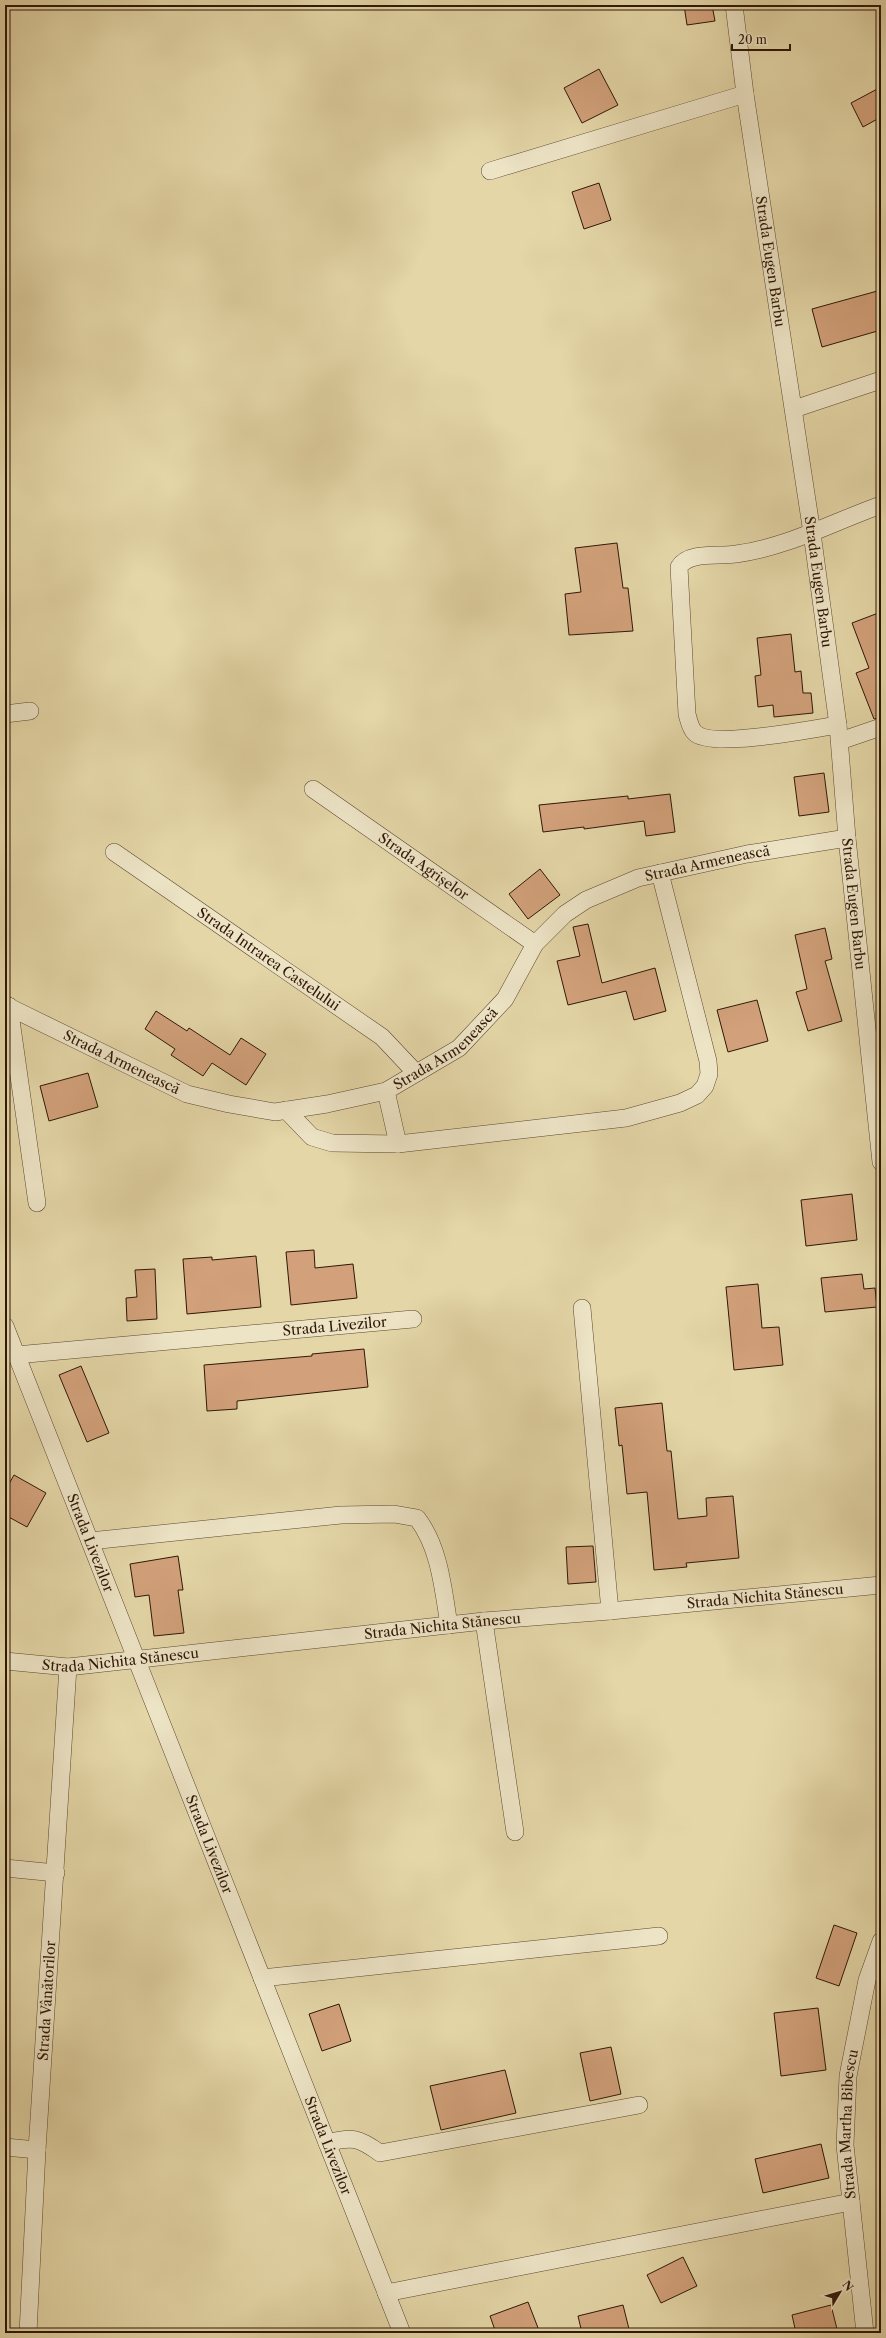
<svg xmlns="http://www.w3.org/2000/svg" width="886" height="2338" viewBox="0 0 886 2338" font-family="'Libre Caslon Text',serif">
<rect width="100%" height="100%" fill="#e4d6a7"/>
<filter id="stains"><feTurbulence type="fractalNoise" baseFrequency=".005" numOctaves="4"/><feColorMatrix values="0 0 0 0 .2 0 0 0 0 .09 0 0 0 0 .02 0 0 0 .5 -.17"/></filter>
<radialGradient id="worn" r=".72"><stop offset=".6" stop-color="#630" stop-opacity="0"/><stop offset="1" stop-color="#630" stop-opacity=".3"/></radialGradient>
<path fill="#d2a17b" stroke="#2f1707" d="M684,5H712L715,21L687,25Z
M599,69L618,105L582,123L564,88Z
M881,87V117L863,127L851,103Z
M599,183L611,220L584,229L572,192Z
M881,290V330L822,347L812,309Z
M617,543L623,588H628L633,631L569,635L565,594L581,592L575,548Z
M881,612V717L874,719L856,673L869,668L852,623Z
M791,634L795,672L801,671L803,693H811L813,713L774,717L773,705L758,707L755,676L761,675L757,638Z
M824,773L829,812L799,816L794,777Z
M670,794L675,832L646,836L644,821L584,829V827L543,832L539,805L628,796V799Z
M540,869L560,895L528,919L509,894Z
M588,924L602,983L655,968L666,1011L634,1020L626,991L568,1005L557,961L580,956L573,927Z
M825,928L832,959L825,961L842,1021L808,1031L796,992L807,989L795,935Z
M757,1000L768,1041L728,1052L717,1010Z
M156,1011L187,1031L189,1028L230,1055L241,1038L266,1054L246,1085L212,1063L203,1076L171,1055L175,1049L145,1029Z
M88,1073L98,1107L49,1121L40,1086Z
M852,1194L857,1240L806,1246L801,1200Z
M314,1250L315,1268L353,1264L357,1298L291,1305L286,1252Z
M256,1256L261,1307L187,1314L183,1259L212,1257V1260Z
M155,1269L157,1319L127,1321L126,1298L137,1297L135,1270Z
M862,1274L864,1289L875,1288L877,1307L825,1312L821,1278Z
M758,1284L762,1328L779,1327L783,1365L734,1370L726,1287Z
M364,1349L368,1387L237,1401V1409L207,1411L204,1365L312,1356V1354Z
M81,1366L109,1433L87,1442L59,1375Z
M662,1403L667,1451H671L678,1519L707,1516L706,1498L733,1496L739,1558L686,1563L687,1567L654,1570L647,1492L627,1494L622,1445L619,1446L615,1408Z
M14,1475L46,1493L27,1527L5,1515V1491Z
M593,1546L596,1582L568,1584L566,1547Z
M178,1556L183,1590H178L184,1633L154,1636L149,1595L135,1597L130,1564Z
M834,1925L857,1933L839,1986L816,1978Z
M339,2004L351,2041L322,2051L309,2014Z
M818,2008L826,2070L781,2076L774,2013Z
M611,2047L621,2094L590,2101L580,2053Z
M505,2070L516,2113L441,2130L430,2086Z
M821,2144L829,2178L763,2193L755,2159Z
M683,2257L697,2286L661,2303L647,2275Z
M528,2302L540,2333H496L490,2316Z
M623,2305L630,2333H582L578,2316Z
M831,2305L838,2333H796L792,2315Z"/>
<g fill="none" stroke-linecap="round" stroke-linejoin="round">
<g stroke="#5c472f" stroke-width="18">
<g id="minor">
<path id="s1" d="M734,5L745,94L812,533L838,725L847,838L881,1162"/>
<path d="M490,171L745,94"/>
<path d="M794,409L881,380"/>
<path d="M5,714L30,711"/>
<path d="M838,725C813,729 712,749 695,733C690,728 689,721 687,714L679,567C689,551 719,557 736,554C788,547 833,522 881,505"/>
<path d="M840,741L881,727"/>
<path id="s2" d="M313,789L535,944"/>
<path id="s3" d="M114,852L382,1037L416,1073"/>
<path id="s4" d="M5,1005L187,1094L229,1104L275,1112L327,1104L386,1091L459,1048L505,999L535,944L565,914L586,900L638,878L747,854L847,838"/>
<path d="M9,1006L37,1203"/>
<path d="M386,1091L398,1144"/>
<path d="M286,1110L312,1137L332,1143L398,1144L626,1118L680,1103L697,1095L705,1086L709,1074L708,1061L660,873"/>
<path d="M582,1308L610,1611"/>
<path id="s5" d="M5,1326L402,2333"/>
<path id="s6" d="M16,1355L413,1319"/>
<path d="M90,1541L341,1515L394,1514L417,1518C440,1548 443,1589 449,1625"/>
<path d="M484,1621L515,1832"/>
<path id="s7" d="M5,1661L68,1667L484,1621L610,1611L881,1585"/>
<path d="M5,1868L56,1873"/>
<path d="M262,1978L659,1936"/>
<path d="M327,2143C353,2136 359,2138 380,2153L639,2105"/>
<path d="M5,2147L37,2150"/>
<path d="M386,2293L851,2202"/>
<path id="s8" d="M28,2333L37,2150L68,1667"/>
<path id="s9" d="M865,2333L845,2145L848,2076L867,1980L881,1941"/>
</g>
</g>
<use href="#minor" stroke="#ede4c6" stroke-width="17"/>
</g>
<g text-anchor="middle" stroke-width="3.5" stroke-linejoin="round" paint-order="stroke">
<g font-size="14" fill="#2f1707" stroke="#ede4c6">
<text dy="5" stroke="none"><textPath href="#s1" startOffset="259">Strada Eugen Barbu</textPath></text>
<text dy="5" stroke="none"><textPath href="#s1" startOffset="583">Strada Eugen Barbu</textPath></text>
<text dy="5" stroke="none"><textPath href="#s4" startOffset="815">Strada Armenească</textPath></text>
<text dy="5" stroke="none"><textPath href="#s2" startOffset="135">Strada Agrișelor</textPath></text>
<text dy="5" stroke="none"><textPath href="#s1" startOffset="907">Strada Eugen Barbu</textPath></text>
<text dy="5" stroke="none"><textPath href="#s3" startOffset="188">Strada Intrarea Castelului</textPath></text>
<text dy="5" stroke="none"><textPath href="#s4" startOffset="479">Strada Armenească</textPath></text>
<text dy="5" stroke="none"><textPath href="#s4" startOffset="130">Strada Armenească</textPath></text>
<text dy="5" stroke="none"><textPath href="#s6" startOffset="320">Strada Livezilor</textPath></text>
<text dy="5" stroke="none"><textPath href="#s5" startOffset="233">Strada Livezilor</textPath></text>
<text dy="5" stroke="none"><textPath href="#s7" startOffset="764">Strada Nichita Stănescu</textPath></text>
<text dy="5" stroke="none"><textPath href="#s7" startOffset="440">Strada Nichita Stănescu</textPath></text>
<text dy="5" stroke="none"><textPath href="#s7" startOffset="116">Strada Nichita Stănescu</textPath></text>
<text dy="5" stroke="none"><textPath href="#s5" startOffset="557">Strada Livezilor</textPath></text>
<text dy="5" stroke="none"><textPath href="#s8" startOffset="333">Strada Vânătorilor</textPath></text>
<text dy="5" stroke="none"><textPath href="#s9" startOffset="210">Strada Martha Bibescu</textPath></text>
<text dy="5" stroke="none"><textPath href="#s5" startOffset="881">Strada Livezilor</textPath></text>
</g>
</g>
<rect width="886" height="2338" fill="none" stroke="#e4d6a7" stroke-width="20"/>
<rect x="6" y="6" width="874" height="2326" fill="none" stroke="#2f1707" stroke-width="2"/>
<rect x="10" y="10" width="866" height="2318" fill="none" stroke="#2f1707"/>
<g transform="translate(840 2292) rotate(52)" stroke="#ede4c6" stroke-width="3" paint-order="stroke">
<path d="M0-3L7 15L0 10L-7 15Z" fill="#2f1707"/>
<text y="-6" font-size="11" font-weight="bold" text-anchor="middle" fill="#2f1707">N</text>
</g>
<path d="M732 44v6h58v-6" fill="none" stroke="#2f1707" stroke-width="2"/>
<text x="738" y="44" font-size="12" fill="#2f1707" stroke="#ede4c6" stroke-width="3" paint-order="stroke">20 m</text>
<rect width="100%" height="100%" filter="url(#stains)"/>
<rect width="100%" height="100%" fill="url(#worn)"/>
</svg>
